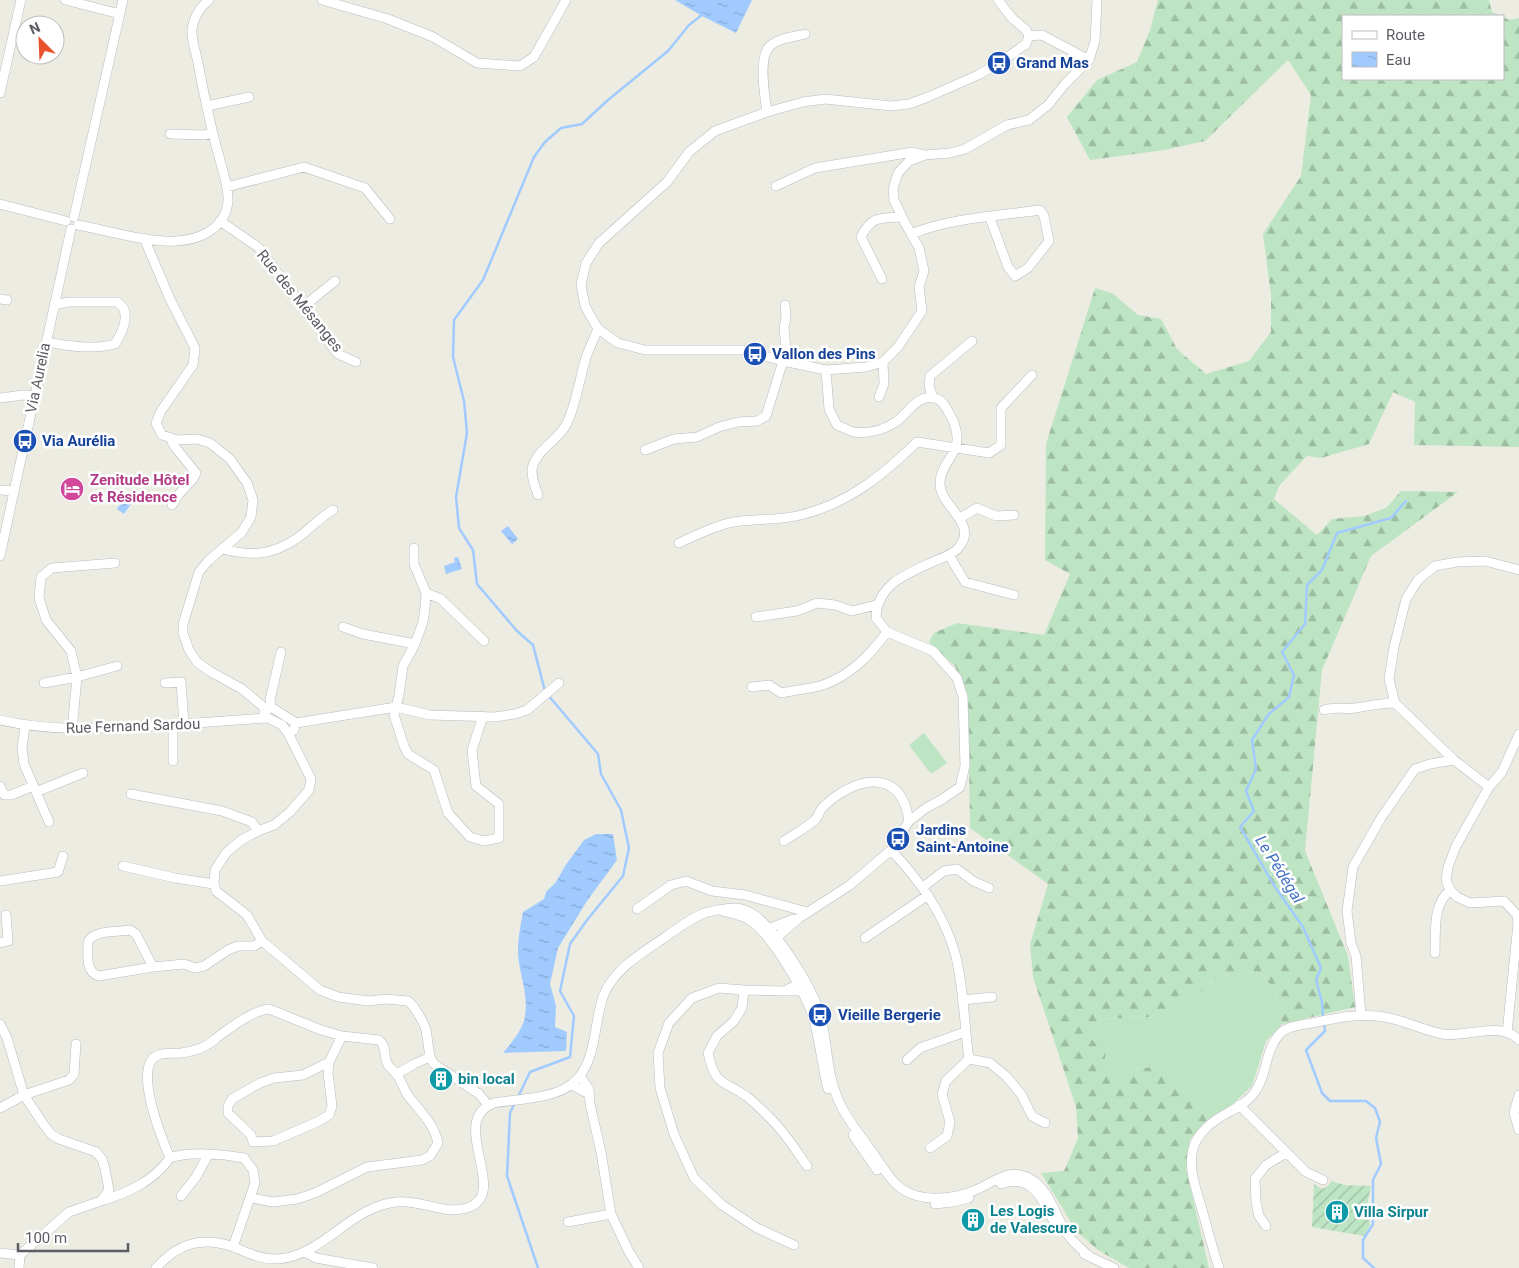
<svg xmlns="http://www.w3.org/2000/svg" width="1519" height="1268" viewBox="0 0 1519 1268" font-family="Roboto,sans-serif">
<defs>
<pattern id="forest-firs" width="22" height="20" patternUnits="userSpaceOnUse" patternTransform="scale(1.25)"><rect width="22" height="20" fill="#bee5c3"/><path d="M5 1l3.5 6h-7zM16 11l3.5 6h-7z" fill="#9dbda2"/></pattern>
<pattern id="garden-furrows" width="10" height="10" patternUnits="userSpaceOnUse" patternTransform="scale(1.25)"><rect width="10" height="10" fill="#bee5c3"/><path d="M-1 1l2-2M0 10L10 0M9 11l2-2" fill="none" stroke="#9dbda2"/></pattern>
<pattern id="water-ripples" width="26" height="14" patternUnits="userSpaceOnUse" patternTransform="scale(1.25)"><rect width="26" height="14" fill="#a1cbff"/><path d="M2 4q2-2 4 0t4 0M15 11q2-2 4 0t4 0" fill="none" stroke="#86a8d2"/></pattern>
</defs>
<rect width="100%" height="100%" fill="#edece2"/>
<path fill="#bee5c3" d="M924,733L947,763L931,774L909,745Z
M1259,972L1274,989L1282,1024L1266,1041L1252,1086L1233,1104L1208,1119L1161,1065L1102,1076L1090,1038L1101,1019L1149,1017L1192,1000L1219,975Z"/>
<path fill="url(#forest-firs)" d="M1158,0H1489L1492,12L1501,16H1343V79H1503V17L1509,20L1519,18V447L1414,445L1415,402L1393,392L1369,444L1321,458L1307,456L1279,486L1274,499L1317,535L1332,519L1364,516L1386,508L1401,491L1458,492L1371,556L1322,670L1305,851L1348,956L1355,1007L1282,1024L1274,989L1259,972L1219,975L1192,1000L1149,1017L1101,1019L1090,1038L1106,1051L1102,1076L1161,1065L1208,1119L1190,1139L1186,1168L1209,1268H1129L1098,1250L1077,1232L1041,1173L1064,1171L1078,1138L1076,1107L1033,977L1030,944L1048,884L970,828L968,695L955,666L929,642L934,633L957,623L1044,635L1070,574L1045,560L1046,444L1095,288L1112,293L1138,315L1161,319L1177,349L1206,374L1249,361L1271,332V296L1263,234L1301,176L1311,95L1288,60L1205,141L1165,150L1090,160L1067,117L1097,80L1137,62L1150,30Z"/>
<path fill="url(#garden-furrows)" d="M1332,1181L1344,1185L1371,1186L1367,1206L1370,1225L1364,1236L1312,1227L1314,1184L1322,1189L1327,1187Z"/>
<path fill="url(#water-ripples)" d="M675,0H752L736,33L702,16Z
M127,495L134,500L124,514L117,509Z
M508,526L518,539L512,544L501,531Z
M458,557L462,569L446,574L444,566L455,562L454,558Z
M596,834H613L617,860L587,901L558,948L550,984L556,1006L555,1027L567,1032L566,1051L503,1053C511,1043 523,1030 525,1016C528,998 522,981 519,963C516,946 520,929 523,912L544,899L546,892L556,882L565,866L584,840Z"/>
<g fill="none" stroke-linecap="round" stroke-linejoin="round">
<path stroke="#a1cbff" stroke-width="2.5" d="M545,691L533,645L517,631L477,584L473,550L459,528L456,497L467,433L464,401L453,357L454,320L483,280L534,157L545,142L561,128L582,124L608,100L668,51L689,25L703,14
M1323,1017L1322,1002L1316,980L1321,968L1303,927L1275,887L1240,827L1254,811L1246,791L1256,769L1252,740L1268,715L1289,697L1294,675L1282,652L1305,624L1307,585L1322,570L1337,533L1391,518L1406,501
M1324,1023L1325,1031L1306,1050L1322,1093L1330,1101H1366L1375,1108L1380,1122L1376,1138L1381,1164L1373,1180V1224L1363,1240V1258L1374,1268
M518,1097L530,1072L570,1057L574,1016L560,991L570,944L587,920L623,876L629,848L621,810L601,774L598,754L548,695
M515,1102L510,1113L507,1176L538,1268"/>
<g stroke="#babbc1" stroke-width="10">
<path id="minor" d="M65,0L120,14
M322,0L388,19L433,37L477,63L520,66L534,57L566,0
M998,0L1012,18L1026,30L1029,36
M1029,36L1026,44L999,63L978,75L928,97L909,104L891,106L825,99L803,102L767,112L715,131L689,152L667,182L599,243L586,263L581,285L585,306L598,329L618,343L645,350H742L783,361L826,370L866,367L883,362L898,347L922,311L919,287L924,271L919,248L904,221L894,200L893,189L898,173L909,161L925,155L950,153L965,149L1007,125L1029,120L1048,105L1065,84L1089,60L1095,41L1097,0
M1029,36L1042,35L1089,60
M0,93L21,0
M207,106L249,97
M767,112C765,97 758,59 769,47C777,38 794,37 805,34
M170,134L204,135L213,133
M776,186L815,168L913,152L925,155
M227,187L304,167L365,188L390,219
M0,204L66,221
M74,217L123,0
M220,221L258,247L338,354L356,362
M78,225C106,230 149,243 176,241C200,240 226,228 228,201C229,186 222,170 219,156C210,126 204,94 198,63C196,52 191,40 192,29C194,17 200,7 209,0
M911,234C951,218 998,216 1040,210L1044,216L1049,241L1028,268L1015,276L1008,267L990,218
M144,238L170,299L195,348L193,365L161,411L156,423L162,435L177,440L197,439L210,443L230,459L247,483L253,500L251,517L242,532L208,561L199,572L183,624V633L189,650L197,662L211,672L242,689L266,709
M882,279L861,237C871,216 880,218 902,217
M0,299L7,300
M785,305L786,318L784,327L787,362
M303,307L335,281
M46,342C69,346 92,350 115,344C122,333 133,311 117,302H69L54,305
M879,397L884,384L883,362
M933,397L929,386L930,376L972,341
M0,398L23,395L34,396
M170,438L175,447L196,473L193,479L179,494L172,505
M645,450L674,439L697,437L719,427L738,422L757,421L766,416L783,361
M0,490L14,491
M538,495C535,486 530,475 533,465C539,448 559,440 567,423C576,404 579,382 585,361C588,350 594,339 598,329
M960,518L977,508L996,516L1014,515
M679,543C696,535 721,523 740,521C761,519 781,520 801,515C849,503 883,475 917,442L989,453L1001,445V408L1032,375
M414,548V564L426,593L425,608L423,622L415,644L403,666L399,695L394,715L404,746L408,754L434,770L448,813L470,837L484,841L499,838V804L476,786L472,750L483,716
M222,549C251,556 270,556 296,539C309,530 319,518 333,510
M949,555L965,582L1014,595
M0,556L71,229
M426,593L441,599L484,641
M756,617L797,611L817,603L835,605L852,611L876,605
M343,627L363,634L415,644
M44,683L77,677L117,666
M165,683L181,682L184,724
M752,687L769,685L781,693C794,690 810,689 823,685C851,675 870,655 887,632
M271,707L296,723L294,730L288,733L282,725L264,716V712Z
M271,707L270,700L281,652
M1324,710C1335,706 1344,710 1355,708C1369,706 1381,703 1395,703
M0,720C47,731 92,729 140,727C182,724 224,721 266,718
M296,723L396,707L430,715L495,717L515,714L527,710L559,683
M25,726L22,748L24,764L49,822
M72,730L77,677L71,651L46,620L39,598L41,577L52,568L115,563
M288,733L311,779L309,790L290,812L274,825L258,831L240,841L226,853L215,870L214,884L216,891L247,915L262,941L320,990L338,997L368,1001L386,999L408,1001L414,1007L423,1022L426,1030L430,1057L434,1064L479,1094L488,1105
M173,761V725
M0,786L4,795H11L33,786
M1489,787L1454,760L1395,703L1389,679L1394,647L1406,599L1418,580L1435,566L1457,562L1485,561L1519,570
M36,792L83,773
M131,794L222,811L252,822L258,831
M784,841C794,834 808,827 816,819C819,815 820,809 824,806C840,791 868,774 890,786C902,793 907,807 909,821
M891,850C919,880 943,912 955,953C964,987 964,1024 969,1059
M123,866L175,878L214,884
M0,881L58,872L63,856
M923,887L944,871L957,869L973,881L989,888
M637,909L671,885L686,881L712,891L745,895L807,912
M722,911C730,913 740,915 748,919C771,932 805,992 813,1017C820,1041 822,1065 828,1089
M769,932V929L773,927L794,919
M776,938L799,918L850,885L891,850L909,821L926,808L941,800L960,787L965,766L963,697L957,678L933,651L887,632L876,618C877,583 909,573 937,560C945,557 954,554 959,547C979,523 939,506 940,483C940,470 950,460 955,449C960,438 955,422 949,413C945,406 942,399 934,398C916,394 907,416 894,423C883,430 868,434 854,432C849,431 842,427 837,425L829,409L826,370
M865,938L928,895
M0,943L8,941L6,915
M1435,953C1436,931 1432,906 1450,890
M153,967L99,976C85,972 88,955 88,942C93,930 118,932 130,930L136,934L153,967L184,964L195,968L204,966L228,950L238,946H254L262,941
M803,986L798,984L785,991H802L803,987
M744,990L742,1008L734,1021L717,1036L708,1053C715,1086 723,1080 746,1096C754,1102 762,1110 769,1117C784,1131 795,1149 807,1166
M785,991L744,990L719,988L692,998L669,1023L658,1053L660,1088L674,1134L694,1178L722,1205L757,1228L794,1245
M962,1000L992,997
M1361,1015L1356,956L1351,943L1347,911L1353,867L1381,818L1415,769L1430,764L1454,760
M0,1024L7,1038L24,1095L44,1125L52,1135L59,1139L96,1152L102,1159L105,1169L109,1190L101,1201L69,1212L20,1255L0,1253
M1507,1033L1518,923L1517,915L1504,901L1470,903L1457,897L1450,890L1446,880L1448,867L1456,846L1489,787L1502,772L1519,734
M969,1059L990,1063L1006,1076L1021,1094L1032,1116L1045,1123
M907,1060L920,1048L965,1032
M329,1062L303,1075L274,1078L260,1083L232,1099L228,1106V1113L251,1135L253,1142L273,1141L317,1122L329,1115L332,1106L328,1073L329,1062L342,1036
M397,1074L414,1064L430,1057
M580,1076L589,1089L590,1104L601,1152L611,1214L629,1252L639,1268
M572,1085L589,1094
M1519,1095L1514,1113L1519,1130
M1239,1105L1306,1172L1323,1180
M0,1108L24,1095L69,1080L74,1074L76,1044
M853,1135L877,1170
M930,1148L947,1136L950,1122L942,1094L946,1081L969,1059
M170,1158C162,1139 132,1066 158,1055C165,1052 174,1054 181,1053C189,1052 200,1049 207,1045C211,1043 215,1039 219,1036C233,1026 252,1011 269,1009L321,1030L342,1036L379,1040C387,1046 383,1056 388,1065C391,1069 395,1072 398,1076C402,1083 404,1090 409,1097C421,1112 434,1124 438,1143L430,1156L422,1160L367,1167L315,1193L297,1199L273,1202L251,1198
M170,1158C190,1151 223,1154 244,1158L253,1170L255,1183L233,1247
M1001,1184C1035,1172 1045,1205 1057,1228
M181,1196L196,1177L208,1155
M101,1201C127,1193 153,1182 170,1158
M935,1204L952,1202L969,1198
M568,1222L611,1214
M1266,1226L1259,1216L1256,1202L1255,1179L1266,1165L1286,1153
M304,1252L316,1258L373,1268
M1084,1254L1114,1268
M19,1268L20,1255
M156,1268C178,1243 202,1236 234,1247C248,1253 262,1260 278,1259C323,1256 350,1207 396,1202C420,1199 443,1215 467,1208C512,1194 446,1121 494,1103C517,1099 555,1099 573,1083C598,1062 593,1022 604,994C616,967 645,951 667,936C678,928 690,919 702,914C709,911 717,910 725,909C734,907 743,908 751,913C775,927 812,987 820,1014C828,1042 826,1072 838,1099C845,1117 859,1133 870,1149C878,1160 885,1172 894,1182C915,1205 955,1200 980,1188C995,1181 1009,1169 1027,1177C1049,1187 1054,1213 1066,1232C1071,1241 1080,1248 1088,1255
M1219,1268C1213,1250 1208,1231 1203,1213C1198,1194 1189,1174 1192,1154C1193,1144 1199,1135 1206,1128C1220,1113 1243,1109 1255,1092C1267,1075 1265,1052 1278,1036C1285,1026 1301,1025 1312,1023C1336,1018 1359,1013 1384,1017C1404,1020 1422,1030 1442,1034C1466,1038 1499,1020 1519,1040"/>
</g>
<use href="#minor" stroke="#fff" stroke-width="9"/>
</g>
<defs>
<g id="bus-disc" transform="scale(1.25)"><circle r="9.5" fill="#1a4fb4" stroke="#fff"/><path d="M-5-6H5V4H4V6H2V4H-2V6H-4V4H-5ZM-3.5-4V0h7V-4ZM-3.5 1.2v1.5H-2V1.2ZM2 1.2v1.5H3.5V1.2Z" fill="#fff"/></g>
<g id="hotel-disc" transform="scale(1.25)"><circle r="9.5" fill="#d1479c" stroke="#fff"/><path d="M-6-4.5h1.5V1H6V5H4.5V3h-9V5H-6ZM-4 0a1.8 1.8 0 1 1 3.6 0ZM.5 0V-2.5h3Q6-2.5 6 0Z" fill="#fff"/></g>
<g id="building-disc" transform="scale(1.25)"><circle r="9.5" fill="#0f9aa8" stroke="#fff"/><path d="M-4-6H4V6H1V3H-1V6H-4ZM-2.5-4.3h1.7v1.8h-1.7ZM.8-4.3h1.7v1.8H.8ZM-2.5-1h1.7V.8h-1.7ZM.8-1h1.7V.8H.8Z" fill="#fff"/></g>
</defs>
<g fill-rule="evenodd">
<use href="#bus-disc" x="999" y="63"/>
<use href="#bus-disc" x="755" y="354"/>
<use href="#bus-disc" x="25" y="441"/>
<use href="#hotel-disc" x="72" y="489"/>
<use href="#bus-disc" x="898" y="839"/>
<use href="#bus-disc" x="820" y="1015"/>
<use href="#building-disc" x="441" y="1079"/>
<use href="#building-disc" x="1337" y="1212"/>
<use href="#building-disc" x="973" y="1220"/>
</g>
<g text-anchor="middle" stroke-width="5" stroke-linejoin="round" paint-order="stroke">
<g font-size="15" font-weight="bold" fill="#164399" stroke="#fff" text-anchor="start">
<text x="1016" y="68">Grand Mas</text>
<text x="772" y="359">Vallon des Pins</text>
<text x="42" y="446">Via Aurélia</text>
<text x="916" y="835">Jardins<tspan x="916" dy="17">Saint-Antoine</tspan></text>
<text x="838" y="1020">Vieille Bergerie</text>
</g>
<g font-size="15" fill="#5b5d63" stroke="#fff">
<text transform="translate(300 301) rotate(51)" y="5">Rue des Mésanges</text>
<text transform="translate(38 378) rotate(-78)" y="5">Via Aurelia</text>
<text transform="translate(133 726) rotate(-2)" y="5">Rue Fernand Sardou</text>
</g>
<g font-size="15" font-weight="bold" fill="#b23c85" stroke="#fff" text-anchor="start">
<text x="90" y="485">Zenitude Hôtel<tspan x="90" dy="17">et Résidence</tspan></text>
</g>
<g font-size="15" font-weight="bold" fill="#0d838f" stroke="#fff" text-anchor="start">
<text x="458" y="1084">bin local</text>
<text x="990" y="1216">Les Logis<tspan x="990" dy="17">de Valescure</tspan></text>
<text x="1354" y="1217">Villa Sirpur</text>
</g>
<g font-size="16" font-style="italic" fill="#4372c3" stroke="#fff">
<text transform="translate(1280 869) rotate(58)" y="6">Le Pédégal</text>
</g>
</g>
<rect x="1342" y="15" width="162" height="65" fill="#ffffff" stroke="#bdbec1"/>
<rect x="1352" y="31" width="25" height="8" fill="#ffffff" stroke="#bdbec1"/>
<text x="1386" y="40" font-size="15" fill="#5b5d63">Route</text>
<rect x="1352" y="52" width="25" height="15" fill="url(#water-ripples)" stroke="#bdbec1"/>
<text x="1386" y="65" font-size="15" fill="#5b5d63">Eau</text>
<g transform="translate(40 40) rotate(336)"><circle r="24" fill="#ffffff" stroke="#bdbec1"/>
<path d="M0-4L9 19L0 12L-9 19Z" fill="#e9522d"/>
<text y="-8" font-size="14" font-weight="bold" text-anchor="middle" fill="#5b5d63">N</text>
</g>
<path d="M18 1243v8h110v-8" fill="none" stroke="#5b5d63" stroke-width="2.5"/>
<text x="25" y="1243" font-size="15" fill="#5b5d63" stroke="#ffffff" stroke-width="4" paint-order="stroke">100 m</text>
</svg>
